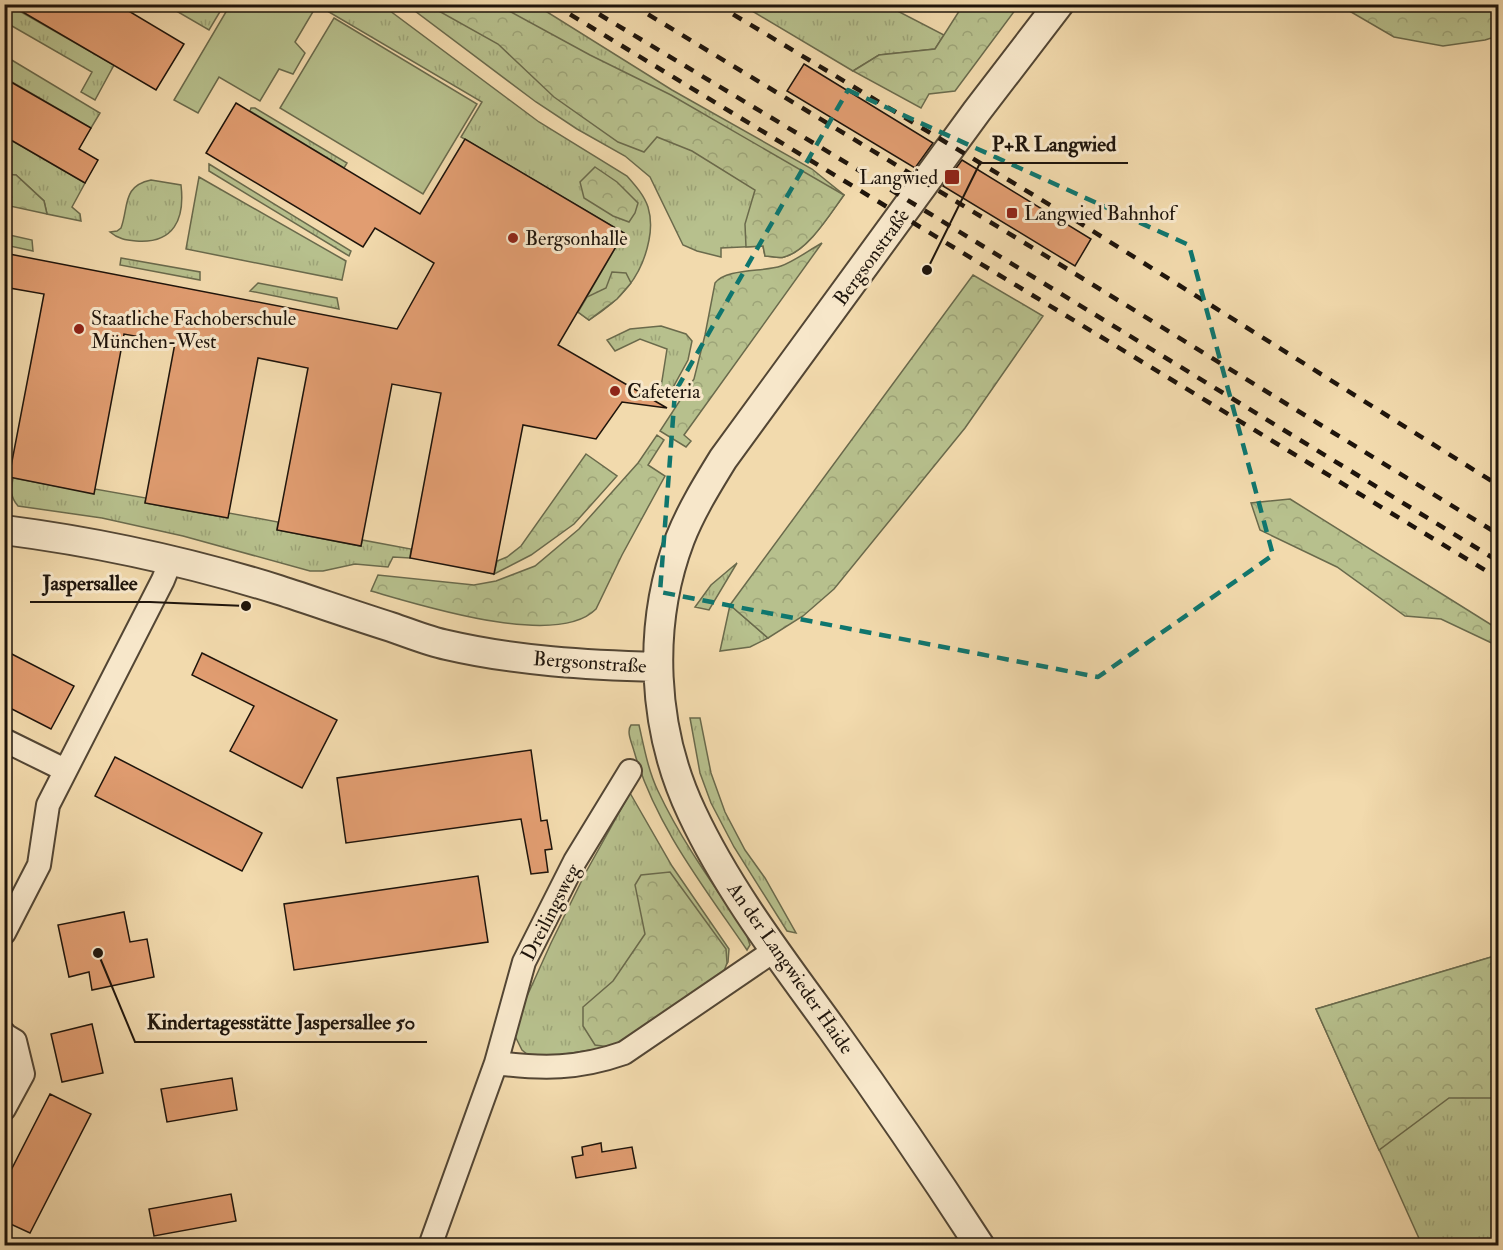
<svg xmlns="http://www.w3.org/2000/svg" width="1503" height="1250" viewBox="0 0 1503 1250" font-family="'IM FELL Double Pica',serif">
<defs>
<pattern id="grass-tufts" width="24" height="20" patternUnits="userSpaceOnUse" patternTransform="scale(1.5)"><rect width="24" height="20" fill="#b7c08d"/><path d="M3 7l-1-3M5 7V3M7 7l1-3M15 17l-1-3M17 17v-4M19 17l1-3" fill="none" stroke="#9da478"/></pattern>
<pattern id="forest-crowns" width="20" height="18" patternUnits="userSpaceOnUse" patternTransform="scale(1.5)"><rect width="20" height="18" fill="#b7c08d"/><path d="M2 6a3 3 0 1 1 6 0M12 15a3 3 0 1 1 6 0" fill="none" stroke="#9da478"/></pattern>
</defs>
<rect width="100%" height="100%" fill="#f2daad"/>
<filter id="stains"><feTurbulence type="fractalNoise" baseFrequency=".00333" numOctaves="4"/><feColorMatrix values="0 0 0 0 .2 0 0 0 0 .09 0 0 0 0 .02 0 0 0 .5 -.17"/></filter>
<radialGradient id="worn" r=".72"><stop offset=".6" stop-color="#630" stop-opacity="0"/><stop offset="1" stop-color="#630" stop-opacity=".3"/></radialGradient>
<path fill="url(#grass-tufts)" stroke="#6a6a4c" stroke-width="1.5" d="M5,4L9,5L114,65L95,100L81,92L92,72L5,22Z
M166,5H224L209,30Z
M317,5H382L539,122L627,176C635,185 644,195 648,207C651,217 651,230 649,240C642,277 621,300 589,320L578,312L624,233L461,137L482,102Z
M407,5H536L672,90L812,169L844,195C830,214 808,251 784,257C779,259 771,256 765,256L763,246L721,248V257L697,251L683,245L650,177L625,156L577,129L536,102Z
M742,5H886L944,35L935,49L879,55L853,71Z
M5,56L100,113L91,128L5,78Z
M251,108H255L347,163L344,168L250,111Z
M4,136L85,183L72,207L80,214L81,221L47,214L44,201L16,175L5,174Z
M209,164L351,251L349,256L209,171Z
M199,177L346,261L342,280L186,249Z
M151,180L181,185C185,219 174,244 136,241C126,240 118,239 110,232L117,231L121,228C129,206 122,186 151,180Z
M5,234L32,240L33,251L5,245Z
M121,258L200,272V280L120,265Z
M258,283L337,298L339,309L250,291Z
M661,326L686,334L692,341L688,360L671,391L661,387L667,349L640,339L615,351L607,340L630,329Z
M13,478L93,493L95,489L146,498L145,503L227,518L229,513L278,522L277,530L361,546L362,540L411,549L410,558L393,557L388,567L355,564L323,571H310L183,536L102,518L18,506C10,497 11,490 13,478Z
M737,563L709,610L695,607L711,585Z
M730,605L768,638L750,647L720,651Z
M690,718H700L711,773L725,812L745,850L765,878L796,933L787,931L734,847L711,803L700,773Z
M631,725H639C644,747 648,770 658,791C682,842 715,887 746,933L750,945L747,950C704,887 655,825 634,751C632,743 626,732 631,725Z
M630,793L672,866L729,949L728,962L719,976L610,1047L533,1059L522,1050L515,1036L523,1005L551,943L586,872Z
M1498,955V1245H1422L1316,1009Z"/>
<path fill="url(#forest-crowns)" stroke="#6a6a4c" stroke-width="1.5" d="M428,5H498L590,55L671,95L844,195C830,214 808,251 784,257C779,259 771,256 765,256L763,246L746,247L745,224L755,190L692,151L657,137L644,152L618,142L554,97L498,44Z
M963,5H1019L955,91L929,94L921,108L853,71L879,55L935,49Z
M1339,5H1498V36L1485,40L1443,46L1394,37Z
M595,167L617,182L638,203L635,213L629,222L613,216L584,198L580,182Z
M4,174L16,175L44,201L47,214L5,205Z
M822,243L684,435L691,441L686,447L660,431L694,379L705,335L715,283C726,268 764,272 781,266C795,261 809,250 822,243Z
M612,272L626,273L631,283L617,299L589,320L578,312L587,297L606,288Z
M973,275L1043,316L965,428L834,589L803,616L768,638L730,605Z
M657,435L664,440L648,465L665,476L622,555L596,609C557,649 420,605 371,591L378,575L474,585L496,581L535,566L579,529L638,463Z
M586,454L617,476L574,524L531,555L494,574L497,561L507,557L521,546Z
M1290,499L1498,629V646L1441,619L1405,616L1337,567L1260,530L1251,503Z
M670,872L726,949L727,963L724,971L646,1027L610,1047L595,1045L583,1026V1007L613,981L645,934L635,885L641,875Z
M1498,955V1098H1449L1379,1150L1316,1009Z"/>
<path fill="#b7c08d" stroke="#6a6a4c" stroke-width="1.5" d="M230,5H306L314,10L295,42L305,53L293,74L279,69L260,101L219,77L198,113L174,100Z
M334,18L477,104L423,194L280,108Z"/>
<path fill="#e19d71" stroke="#1e140b" stroke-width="1.5" d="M9,4H117L184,44L156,90Z
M804,64L933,143L915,168L787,91Z
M4,78L91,128L79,149L98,160L85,183L4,136Z
M236,103L420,214L465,139L624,233L558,345L667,408L622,402L596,439L523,425L494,574L410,558L441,393L392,384L361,546L277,530L308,368L258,358L228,518L145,503L175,343L124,334L94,494L9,477L44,294L4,287V253L397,329L434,263L375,228L363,247L206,153Z
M962,160L1091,239L1075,266L943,186Z
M4,650L74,686L51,729L4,705Z
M202,653L337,720L302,788L230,751L254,706L192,675Z
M531,750L541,821L547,820L552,849L545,850L548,872L531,874L521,819L346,843L337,778Z
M115,757L262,833L242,871L95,796Z
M478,876L488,942L294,970L284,904Z
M124,912L130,942L147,939L154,977L92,990L89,972L69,977L58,925Z
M92,1024L103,1073L62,1082L51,1034Z
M232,1078L237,1110L167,1122L161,1089Z
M50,1094L91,1114L30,1233L4,1221V1184Z
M601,1143L602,1152L632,1147L636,1168L576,1178L572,1157L583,1155L582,1147Z
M231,1194L236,1221L154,1236L149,1209Z"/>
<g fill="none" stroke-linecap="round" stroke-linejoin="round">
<g stroke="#534634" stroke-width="26">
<path id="minor" d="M4,740L65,770
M4,933L39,865L48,805L163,580L171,560
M4,1033L5,1035L15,1041L23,1074L4,1109
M496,1063C543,1069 578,1069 624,1053L775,950
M430,1246L496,1063L524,962L575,861L630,771"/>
</g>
<g stroke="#534634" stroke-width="32">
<path id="tertiary" d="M4,530C98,542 189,562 279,590C316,602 353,615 391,627C409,633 428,641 447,645C516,661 587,665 658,667
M980,1246C932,1172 883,1100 832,1029C782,960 728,890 692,813C652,729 647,626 680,539C691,511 707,485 723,459L977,111L1059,4"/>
</g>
<use href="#minor" stroke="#f7e7ca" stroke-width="22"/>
<use href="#tertiary" stroke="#f7e7ca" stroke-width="28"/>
<path stroke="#1e140b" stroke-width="4.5" stroke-dasharray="10 10" stroke-linecap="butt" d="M553,4L1498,578
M582,4L860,171L1498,561
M631,4L1051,259L1498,534
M716,4L1075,220L1498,485"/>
</g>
<path fill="none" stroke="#0f766e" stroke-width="4.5" stroke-dasharray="12 8" stroke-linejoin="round" d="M848,90L1189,245L1273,555L1098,677L660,592L675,392Z"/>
<g fill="#8f2418" stroke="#f7e7ca" stroke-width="2">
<rect x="944" y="169" width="16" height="16" rx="3"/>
<rect x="1006" y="207" width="12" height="12" rx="3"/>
<circle cx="513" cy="238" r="6"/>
<circle cx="79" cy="329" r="6"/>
<circle cx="615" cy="391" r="6"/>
</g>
<g text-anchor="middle" stroke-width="6" stroke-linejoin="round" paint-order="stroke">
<g font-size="20" fill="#1e140b" stroke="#f7e7ca" text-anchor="start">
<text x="938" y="184" text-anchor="end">Langwied</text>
<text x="1024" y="220">Langwied Bahnhof</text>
<text x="525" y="245">Bergsonhalle</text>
<text x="91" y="325">Staatliche Fachoberschule<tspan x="91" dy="23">München-West</tspan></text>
<text x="627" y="398">Cafeteria</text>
</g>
<g font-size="20" fill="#1e140b" stroke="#f7e7ca">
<text transform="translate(871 257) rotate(-54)" y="7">Bergsonstraße</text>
<text transform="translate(590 662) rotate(4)" y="7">Bergsonstraße</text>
<text transform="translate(550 912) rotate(-63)" y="7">Dreilingsweg</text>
<text transform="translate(791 968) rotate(55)" y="7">An der Langwieder Haide</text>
</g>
</g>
<path fill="none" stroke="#1e140b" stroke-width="2" d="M927 270L980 163H1128M246 606L150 602H30M98 953L135 1042H427"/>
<g fill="#1e140b" stroke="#f7e7ca" stroke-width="2">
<circle cx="927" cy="270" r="6"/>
<circle cx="246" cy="606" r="6"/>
<circle cx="98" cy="953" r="6"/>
</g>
<g font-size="21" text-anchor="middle" font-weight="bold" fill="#1e140b" stroke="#f7e7ca" stroke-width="6" stroke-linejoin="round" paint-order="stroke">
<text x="1054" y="151">P+R Langwied</text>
<text x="90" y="590">Jaspersallee</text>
<text x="281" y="1029">Kindertagesstätte Jaspersallee 50</text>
</g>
<rect width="1503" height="1250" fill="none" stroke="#f2daad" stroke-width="24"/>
<rect x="6" y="6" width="1491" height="1238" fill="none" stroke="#1e140b" stroke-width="3"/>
<rect x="12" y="12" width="1479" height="1226" fill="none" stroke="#1e140b" stroke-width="1.5"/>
<rect width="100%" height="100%" filter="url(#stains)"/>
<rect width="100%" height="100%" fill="url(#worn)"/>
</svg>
